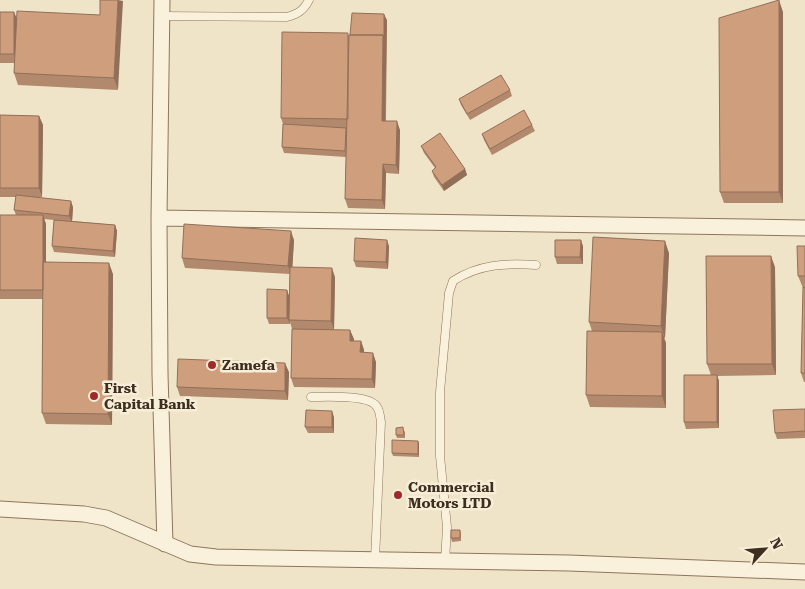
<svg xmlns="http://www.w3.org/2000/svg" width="805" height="589" viewBox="0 0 805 589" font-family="'Roboto Serif',serif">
<rect width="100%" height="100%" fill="#f0e4c8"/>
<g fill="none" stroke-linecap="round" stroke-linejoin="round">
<g stroke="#8d765c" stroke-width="9">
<path id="service" d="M161,16L287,17C298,14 304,10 309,0
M311,397C325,397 370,394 377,407C380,411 380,417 381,422L375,560
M445,562L447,527L440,456V392L449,293L453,281C479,264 506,263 536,265"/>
</g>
<g stroke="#8d765c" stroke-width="17">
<path id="minor" d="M162,0L159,218L160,374L165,544
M159,218L805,228
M0,509L84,514L106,518L190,554L216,557L569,563L805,572"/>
</g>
<use href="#service" stroke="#faf1dc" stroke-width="8"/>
<use href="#minor" stroke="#faf1dc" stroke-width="15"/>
</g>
<path fill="#b2896c" d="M0,12L16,17L100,15L118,90L18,85L14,73V63H0Z
M783,12V203H724L720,192Z
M387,20L386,121L400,130L399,174L386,173L385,209L348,208L345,199L346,157L284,153L282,147L283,124L281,118L349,35Z
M510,90L512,96L470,120L461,105L459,99Z
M0,115L39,116L43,125L42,197H38L73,207L72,221L115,225L117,231L115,257L54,252L52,246L54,220L44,219L46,224V262L113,274L112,425L46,424L42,413L43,299H0V215H16L14,210L16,197H0Z
M532,125L535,131L492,155L484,140L482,134Z
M421,146L465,169L467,175L444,191L434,177L432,171L435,168L424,153Z
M294,240L292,267L335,277L334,330H350L354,341H361L364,350V352L376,362L375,388L294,387L291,378L292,329L290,322V324H269L267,318L287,290L289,296L290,274L185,268L182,258Z
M389,246L388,269L356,267L354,261Z
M583,246V264H557L555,257Z
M805,246V382H804L801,373L803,288L798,276Z
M669,253L665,338H664L666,343V408L590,407L586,395L592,331L589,322Z
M775,267L776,375L717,376L719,381V428L686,429L684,422L711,375L707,364Z
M289,372L288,400L180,396L177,387Z
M805,409V438L777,439L775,433Z
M334,417V433H308L305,427Z
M405,431V438H397L396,435Z
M418,441L419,444V457L393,456L392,453Z
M460,530L461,533V541L452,542L451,538Z"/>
<path fill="#916f58" d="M118,0L123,1L118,90L114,78Z
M779,0L783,12V203L779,192Z
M14,12L18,21L17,63L14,54Z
M384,14L387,20L385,130L382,121L383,35Z
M39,116L43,125L42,197L39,188Z
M397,121L400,130L399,174L396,165Z
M383,164L386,173L385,209L382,200Z
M465,169L467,175L444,191L442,185Z
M71,201L73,207L72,222L69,216Z
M43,215L46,224V299L43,290Z
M115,225L117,231L115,257L113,251Z
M291,231L294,240L292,275L288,266Z
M387,240L389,246L388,269L386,262Z
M581,240L583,246V264L580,257Z
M665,241L669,253L665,338L661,326Z
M771,256L775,267L776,375L772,364Z
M109,263L113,274L112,425L108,414Z
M332,268L335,277L334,330L331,321Z
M287,290L289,296V320L290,324L287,318Z
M350,330L354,339V350L350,341Z
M662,332L666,343V408L662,396Z
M361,341L364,350V361L360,352Z
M373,353L376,362L375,388L372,379Z
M285,363L289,372L288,400L285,391Z
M717,375L719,381V428L717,422Z
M332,411L334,417V433L332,427Z
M418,441L419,444V457L418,454Z"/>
<path fill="#cf9f7d" stroke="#916f58" d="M100,0H118L114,78L14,73L17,11L100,15Z
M779,0V192H720L719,18Z
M0,12H14V54H0Z
M352,13L384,14V38L383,35H350Z
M282,32L348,33V119L281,118Z
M349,35H383L382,121H397L396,165L383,164L382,200L345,199Z
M501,75L510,90L467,114L459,99Z
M524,110L532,125L490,149L482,134Z
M0,115L39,116V188H0Z
M283,124L346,128L345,151L282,147Z
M440,133L465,169L442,185L432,171L436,167L421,146Z
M16,195L71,201L69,216L14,210Z
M0,215H43V290H0Z
M54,220L115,225L113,251L52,246Z
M184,224L291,231L288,266L182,258Z
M593,237L665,241L661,326L589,322Z
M355,238L387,240L386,262L354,261Z
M555,240H581L580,257H555Z
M797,246H805V276H798Z
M706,256H771L772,364H707Z
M43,262L109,263L108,414L42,413Z
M290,267L332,268L331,321L289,320Z
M803,287L805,288V373H801Z
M267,289L287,290V318H267Z
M292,329L350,330V341H361L360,352L373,353L372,379L291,378Z
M587,331L662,332V396L586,395Z
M178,359L285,363V391L177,387Z
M684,375H717V422H684Z
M805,409V431L775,433L773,410Z
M306,410L332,411V427H305Z
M403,427L404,435H396V428Z
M392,440L418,441V454L392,453Z
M451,530H460V538H451Z"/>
<g fill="#9e2a2b" stroke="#f7eed8" stroke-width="2">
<circle cx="212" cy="365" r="5"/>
<circle cx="94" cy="396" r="5"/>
<circle cx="398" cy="495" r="5"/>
</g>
<g text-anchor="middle" stroke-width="5" stroke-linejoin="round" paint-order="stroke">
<g font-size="14" font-weight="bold" fill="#3d2e20" stroke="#f7eed8" text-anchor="start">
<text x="222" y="370">Zamefa</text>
<text x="104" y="393">First<tspan x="104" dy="16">Capital Bank</tspan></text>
<text x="408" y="492">Commercial<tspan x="408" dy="16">Motors LTD</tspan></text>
</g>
</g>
<g transform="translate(765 549) rotate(64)" stroke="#f7eed8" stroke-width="4" paint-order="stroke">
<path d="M0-4L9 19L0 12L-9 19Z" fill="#3d2e20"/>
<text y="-8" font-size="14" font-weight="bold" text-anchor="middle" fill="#3d2e20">N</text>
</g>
</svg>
